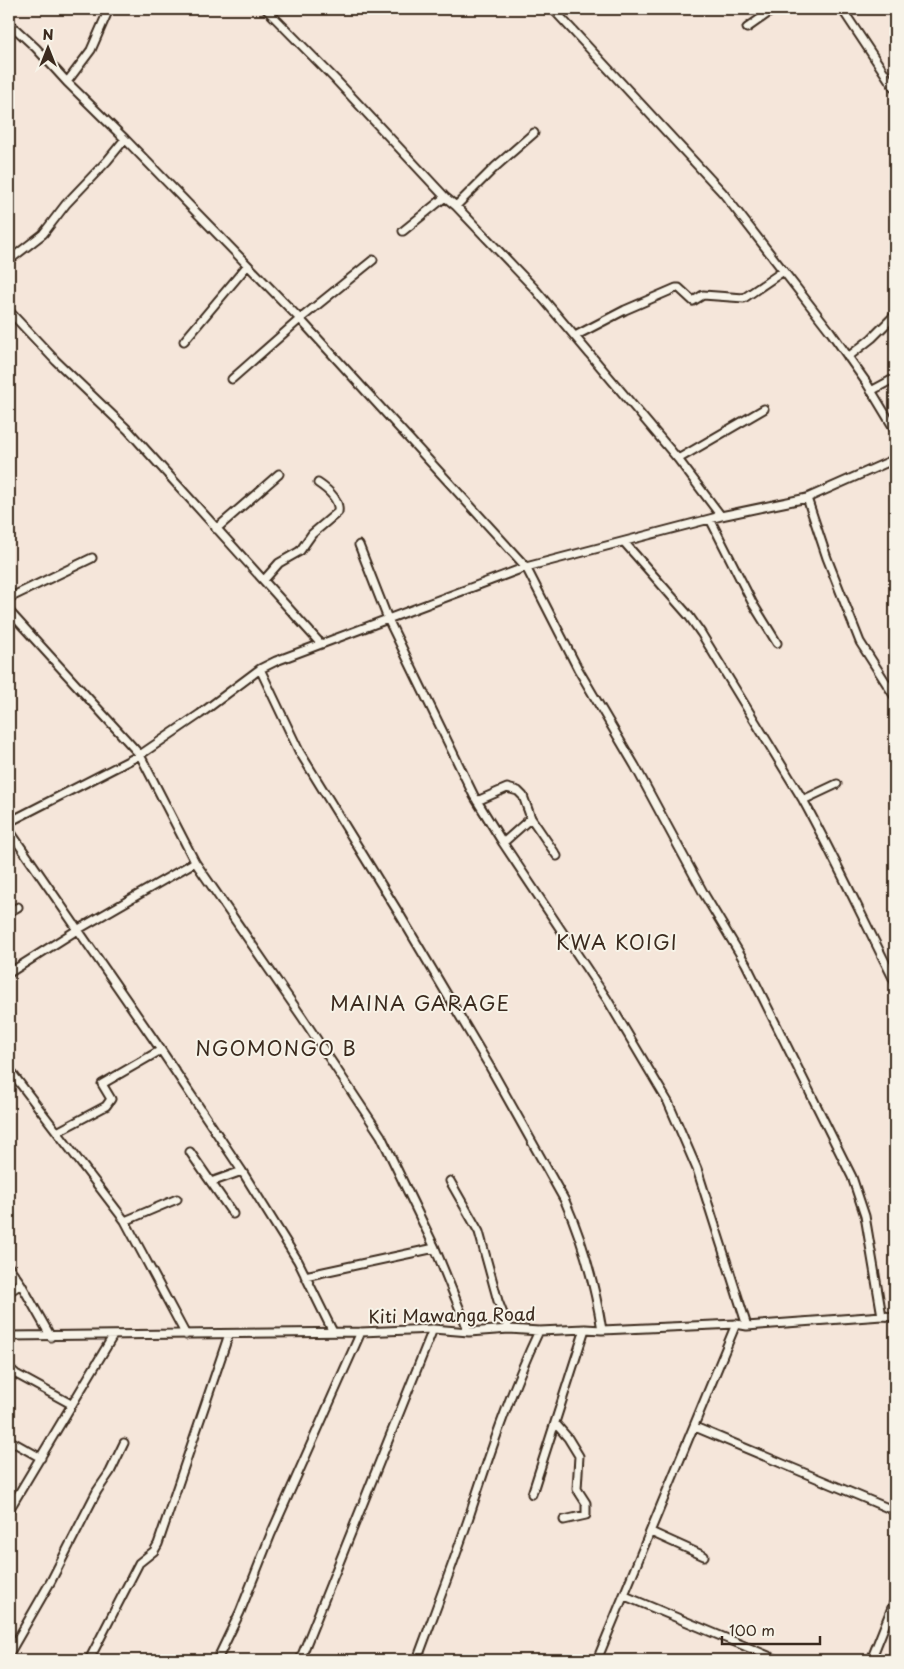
<svg xmlns="http://www.w3.org/2000/svg" width="904" height="1669" viewBox="0 0 904 1669" font-family="'Playpen Sans',sans-serif">
<rect width="100%" height="100%" fill="#f5e6da"/>
<filter id="ink" filterUnits="userSpaceOnUse"><feTurbulence type="fractalNoise" baseFrequency=".02" numOctaves="2"/><feDisplacementMap in="SourceGraphic" scale="10" xChannelSelector="R" yChannelSelector="G"/><feConvolveMatrix kernelMatrix="1 2 1 2 8 2 1 2 1" color-interpolation-filters="sRGB"/></filter>
<g filter="url(#ink)">
<g fill="none" stroke-linecap="round" stroke-linejoin="round">
<g stroke="#3b2a1e" stroke-width="11">
<path id="minor" d="M266,9L336,80L445,197L456,206L535,289L678,459L721,516
M553,9L723,193L830,331L866,382L895,430
M842,9L895,89
M9,23L36,48L67,82L125,139L300,319L526,567L578,669L635,766L704,894L746,964L852,1177L865,1216L882,1316
M747,28L774,9
M67,82L91,50L109,9
M456,206L495,167L534,133
M403,231L445,197
M12,258L43,234L66,204L107,161L125,139
M9,311L56,361L128,430L320,643
M575,336L625,310L676,288H679L693,301L703,295L744,298L782,272
M184,341L247,266
M848,357L872,338L895,315
M232,379L300,319L373,260
M871,391L895,378
M678,459L764,409
M807,498L827,558L860,642L895,697
M710,519L753,604L777,643
M216,529L279,474
M624,542L689,616L701,633L803,800L837,784
M359,545L388,619L474,796L503,843L607,999L668,1102L697,1169L747,1326
M264,580L279,563L300,551L312,534L338,512C340,500 327,489 318,483
M9,598L92,558
M9,611L140,755L195,862
M260,669L299,751L400,915L490,1067L565,1201C583,1242 595,1286 602,1330
M803,800C836,860 864,921 895,982
M477,801L507,788L518,791L523,796L531,818L557,856
M9,822L140,755L200,714L260,669L276,661L526,567L721,516L807,498L895,459
M9,830L161,1050L242,1171L298,1261L333,1332
M503,843L531,818
M9,912L18,907
M9,973L77,930L195,862L302,1017L381,1136L435,1248L469,1332
M9,1069L125,1221L186,1335
M57,1132L106,1106L111,1099L102,1084L161,1050
M190,1152L233,1214
M450,1181L479,1232L498,1301L509,1329
M211,1182L242,1171
M125,1221L177,1199
M9,1267L21,1284L51,1337
M305,1276L435,1248
M9,1292L21,1284
M9,1336L361,1332L433,1329L469,1332L509,1329L539,1331L585,1329L602,1330L736,1324L747,1326L882,1316L895,1317
M9,1368L16,1374L71,1404
M555,1423L568,1438L579,1456L577,1489L586,1503V1515L564,1520
M695,1427L895,1511
M9,1440L41,1458
M532,1494L585,1329
M9,1510L113,1336
M651,1532L704,1556
M625,1596L778,1660
M9,1654L51,1581L97,1491L110,1472L124,1443
M89,1660L139,1563L154,1551L158,1544L229,1334
M217,1660L240,1612L271,1534L361,1332
M300,1660L433,1329
M417,1660C434,1614 452,1567 468,1520C489,1456 510,1392 539,1331
M597,1660L736,1324
M871,1660L895,1600"/>
</g>
<use href="#minor" stroke="#f7f3e8" stroke-width="7"/>
</g>
</g>
<g text-anchor="middle" stroke-width="4" stroke-linejoin="round" paint-order="stroke">
<g font-size="18" fill="#3b2a1e" stroke="#f7f3e8">
<text transform="translate(452 1316) rotate(-1)" y="6">Kiti Mawanga Road</text>
</g>
<g font-size="20" letter-spacing="1" fill="#3b2a1e" stroke="#f7f3e8">
<text x="617" y="950">KWA KOIGI</text>
<text x="420" y="1011">MAINA GARAGE</text>
<text x="276" y="1056">NGOMONGO B</text>
</g>
</g>
<rect width="904" height="1669" fill="none" stroke="#f7f3e8" stroke-width="30"/>
<rect x="15" y="15" width="874" height="1639" fill="none" stroke="#3b2a1e" stroke-width="2" filter="url(#ink)"/>
<g transform="translate(48 48)" stroke="#f7f3e8" stroke-width="4" paint-order="stroke">
<path d="M0-4L9 19L0 12L-9 19Z" fill="#3b2a1e"/>
<text y="-8" font-size="14" font-weight="bold" text-anchor="middle" fill="#3b2a1e">N</text>
</g>
<path d="M722 1636v8h98v-8" fill="none" stroke="#3b2a1e" stroke-width="2.5"/>
<text x="729" y="1636" font-size="15" fill="#3b2a1e" stroke="#f7f3e8" stroke-width="4" paint-order="stroke">100 m</text>
</svg>
